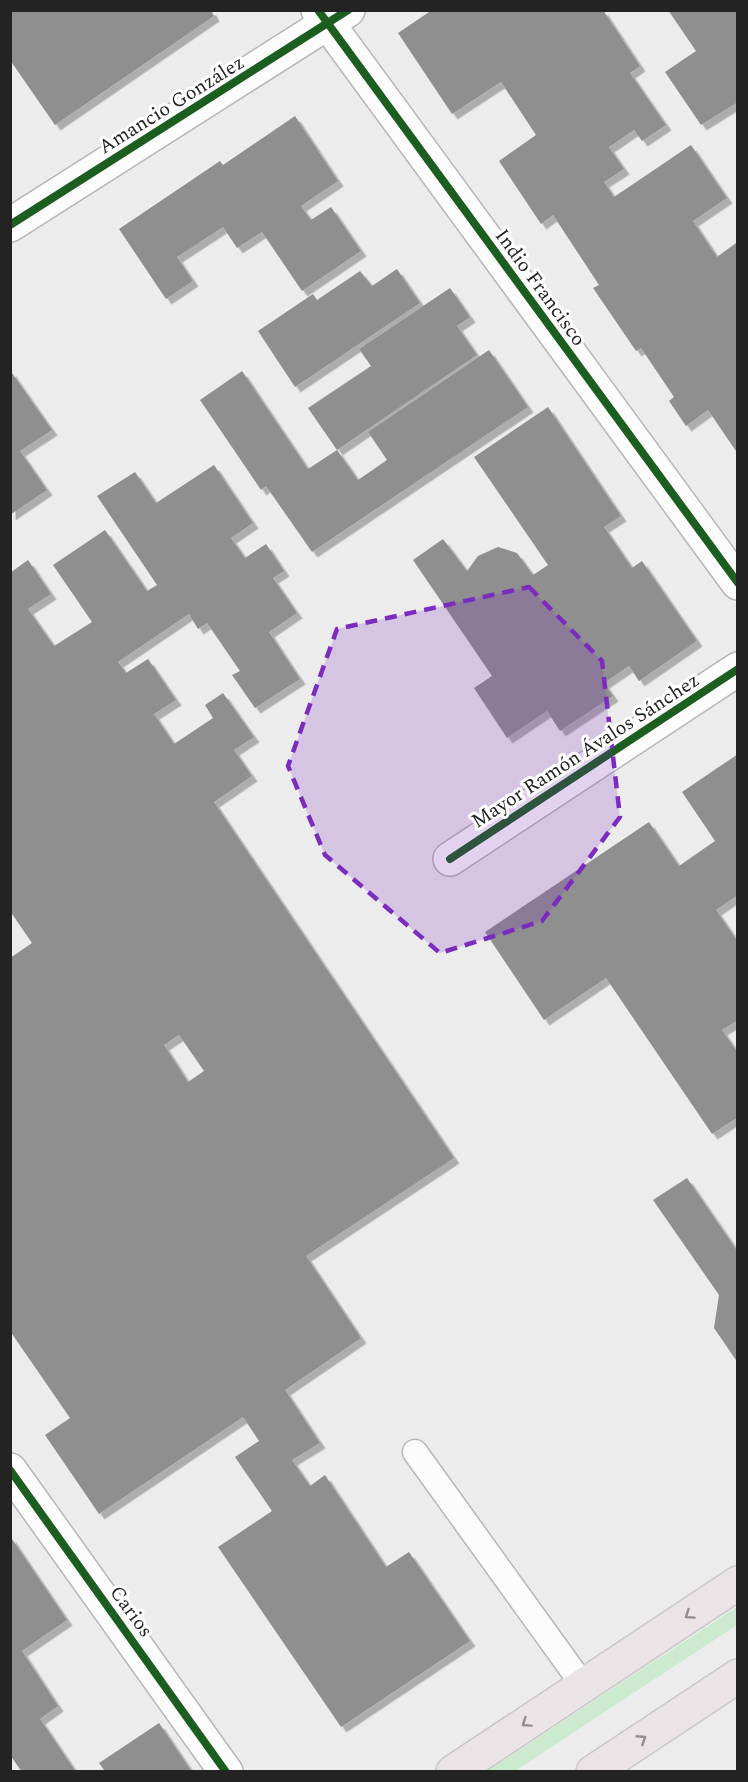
<svg xmlns="http://www.w3.org/2000/svg" width="748" height="1782" viewBox="0 0 748 1782" font-family="Spectral,serif">
<defs>
<filter id="shadow"><feDropShadow dx="5.5" dy="5.5" stdDeviation="0" flood-color="#0004"/></filter>
</defs>
<rect width="100%" height="100%" fill="#ececec"/>
<path fill="#ccead0" d="M737,1607V1625L515,1771H487Z"/>
<path fill="#8f8f8f" fill-rule="evenodd" filter="url(#shadow)" d="M10,10H211L214,16L55,125L10,60Z
M432,10H603L640,66L630,73L666,125L642,141L634,130L609,147L624,169L604,182L614,197L691,145L727,198L693,221L717,257L736,243L738,247V454L708,410L686,426L669,401L674,397L641,348L636,351L593,288L599,285L553,215L541,224L499,161L536,135L501,82L452,114L398,33Z
M668,10H738V102L701,125L665,72L696,51Z
M295,116L338,181L301,206L311,220L331,207L361,251L302,291L262,232L237,248L223,227L177,257L193,281L166,299L119,229L220,161L223,165Z
M397,269L420,303L295,387L258,331L313,294L317,300L360,271L372,286Z
M450,288L470,317L457,326L477,355L337,450L308,408L371,366L359,349Z
M489,350L528,407L312,552L266,486L261,490L200,400L242,371L308,469L337,450L358,480L387,460L368,432Z
M10,370L52,430L20,451L47,490L10,515Z
M548,407L621,516L604,527L632,568L642,561L697,641L639,681L629,666L604,683L613,696L560,731L547,711L507,738L474,688L492,676L413,560L443,539L467,571L478,556L498,547L517,553L533,575L548,565L474,457Z
M214,465L253,523L231,538L245,558L266,544L284,571L273,578L297,613L269,632L300,679L255,708L232,675L240,671L207,623L198,629L189,614L118,662L126,673L148,659L176,700L154,714L174,744L213,718L205,705L223,693L254,737L234,750L252,776L214,802L454,1158L306,1256L361,1338L285,1390L320,1443L292,1460L310,1486L325,1475L386,1567L409,1552L470,1641L341,1727L218,1547L272,1511L235,1457L259,1441L243,1417L99,1514L45,1435L70,1418L10,1331V958L32,943L10,911V573L28,560L51,594L28,609L54,646L92,622L53,565L105,530L147,591L157,585L97,496L135,472L156,503ZM179,1035L204,1071L188,1082L164,1045Z
M738,754V895L716,910L738,942V1020L722,1030L738,1053V1117L712,1134L606,978L544,1020L485,932L649,822L679,866L715,841L682,792Z
M687,1178L738,1252V1363L714,1328L719,1295L653,1200Z
M10,1536L67,1620L22,1651L58,1706L40,1719L76,1772H22L10,1755Z
M159,1723L192,1772H102L104,1770L99,1763Z"/>
<g fill="none" stroke-linecap="round" stroke-linejoin="round">
<g stroke="#b7b7b7" stroke-width="27">
<path id="service" d="M415,1452L583,1685"/>
</g>
<g stroke="#b7b7b7" stroke-width="36">
<path id="minor" d="M318,10L738,583
M10,225L348,10
M450,859L738,669
M10,1470L226,1772"/>
</g>
<g stroke="#c8c8c8" stroke-width="36">
<path id="primary" d="M453,1772L738,1583
M593,1772L738,1676"/>
</g>
<use href="#service" stroke="#fcfcfc" stroke-width="24"/>
<use href="#minor" stroke="#fcfcfc" stroke-width="33"/>
<use href="#primary" stroke="#ebe4e6" stroke-width="33"/>
<g stroke="#fff" stroke-width="11">
<path id="cycleway" d="M318,10L738,583
M10,225L348,10
M450,859L738,669
M10,1470L226,1772"/>
</g>
<use href="#cycleway" stroke="#1b5e20" stroke-width="8"/>
</g>
<defs><path id="oneway-chevron" d="M-2-3.5L2.5 0L-2 3.5" fill="none" stroke-width="1.6" stroke-linecap="round" stroke-linejoin="round" transform="scale(1.5)"/></defs>
<g stroke="#918d8f">
<use href="#oneway-chevron" transform="translate(689 1615) rotate(146)"/>
<use href="#oneway-chevron" transform="translate(526 1723) rotate(146)"/>
<use href="#oneway-chevron" transform="translate(642 1739) rotate(-33)"/>
</g>
<path fill="#7b2cbf" fill-opacity="0.2" stroke="#7b2cbf" stroke-width="4.5" stroke-dasharray="12 8" stroke-linejoin="round" d="M529,587L602,661L620,817L542,921L440,953L325,855L288,766L337,629Z"/>
<g text-anchor="middle" stroke-width="6" stroke-linejoin="round" paint-order="stroke">
<g font-size="20" fill="#232324" stroke="#fff">
<text transform="translate(171 104) rotate(-32)" y="7">Amancio González</text>
<text transform="translate(541 287) rotate(54)" y="7">Indio Francisco</text>
<text transform="translate(585 750) rotate(-33)" y="7">Mayor Ramón Ávalos Sánchez</text>
<text transform="translate(132 1611) rotate(54)" y="7">Carios</text>
</g>
</g>
<rect width="748" height="1782" fill="none" stroke="#232324" stroke-width="24"/>
</svg>
